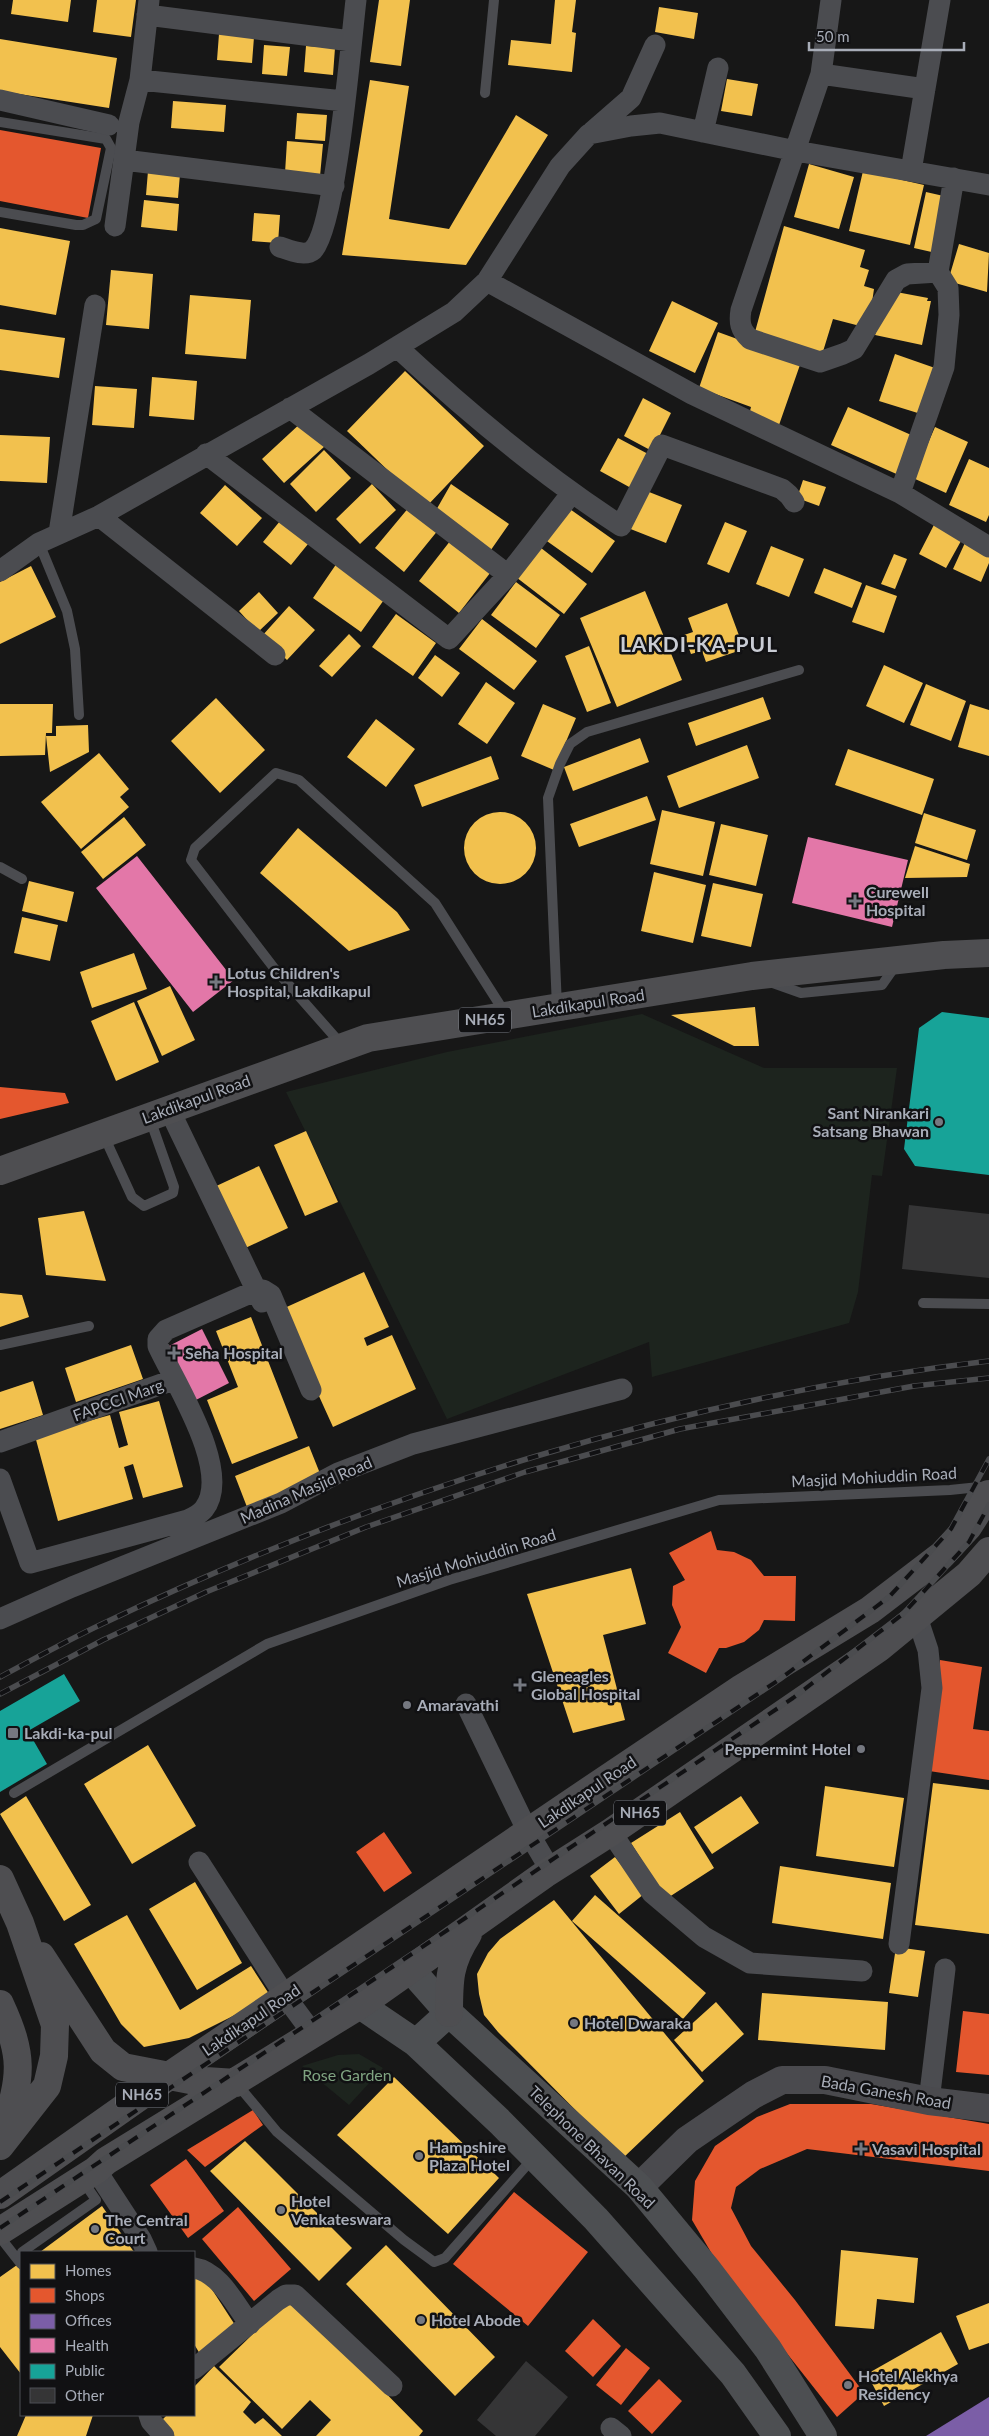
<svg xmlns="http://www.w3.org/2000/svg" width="989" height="2436" viewBox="0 0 989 2436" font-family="Lato,sans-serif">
<rect width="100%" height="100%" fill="#171717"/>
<path fill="#1d241e" d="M642,1014L764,1068H897L882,1176L872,1175L858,1292L849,1323L652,1377L649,1342L447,1419L286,1092L447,1052Z
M359,2054L383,2068L349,2105L302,2066L338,2055Z"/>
<path fill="#f2c14e" d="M13,0H71L68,22L11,14Z
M97,0H136L131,37L93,32Z
M379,0H410L401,66L370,62Z
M555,0H576L572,32L576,33L572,72L508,65L511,40L551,44Z
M659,7L698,13L694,39L655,32Z
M219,34L254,37L252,63L217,60Z
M0,39L117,58L109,108L0,91Z
M264,45L290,47L287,76L262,74Z
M306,46L335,48L333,75L304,72Z
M727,79L758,84L752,116L721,111Z
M370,80L409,86L389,219L449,229L516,115L548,135L466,265L342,255Z
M173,101L226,105L224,132L171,128Z
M297,113L327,115L325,141L295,139Z
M287,141L323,144L320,176L285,173Z
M809,164L854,177L839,229L794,217Z
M148,171L180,174L178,198L146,195Z
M863,171L924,185L910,245L849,231Z
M926,192L948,197L936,253L914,248Z
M144,200L179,204L177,231L141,227Z
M254,213L280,215L278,243L252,241Z
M784,226L865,250L860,267L869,270L864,286L874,289L870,316L860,326L833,319L821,358L755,332Z
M0,228L70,241L56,315L0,305Z
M959,244L989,253L987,292L948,281Z
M111,270L153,274L149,329L106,325Z
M891,291L928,298L927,301H931L922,345L875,335Z
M190,295L251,300L246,359L185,354Z
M672,301L718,323L695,373L649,351Z
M0,329L65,338L59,378L0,370Z
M718,332L801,362L779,425L749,415L751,407L699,388Z
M895,354L935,368L921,414L879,401Z
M405,371L484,446L426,507L347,431Z
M152,377L197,381L194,420L149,416Z
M95,386L137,389L134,428L92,425Z
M643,398L671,413L652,451L624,436Z
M848,407L918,438L901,476L831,445Z
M303,421L325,446L284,483L262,459Z
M935,427L968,442L946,493L913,478Z
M0,435L50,437L47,483L0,481Z
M618,438L650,455L631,488L600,471Z
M324,450L351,478L316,512L290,484Z
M969,459L989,468V515L986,522L949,505Z
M803,480L826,487L819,506L797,498Z
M372,484L396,510L360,544L336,519Z
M451,484L509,524L486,557L435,512Z
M225,485L262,518L237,546L200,513Z
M644,490L682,505L666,543L628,528Z
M410,506L439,529L404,572L375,548Z
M567,507L615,541L592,573L544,539Z
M938,517L966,532L946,568L919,554Z
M280,521L308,544L291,565L263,542Z
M725,522L747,531L729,573L707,564Z
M969,534L989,543V563L981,582L953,569Z
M454,536L494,568L459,613L419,581Z
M536,544L587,584L564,614L512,574Z
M771,546L804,559L789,597L756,584Z
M894,554L907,559L895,589L881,584Z
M337,563L386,597L361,632L313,598Z
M31,566L56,617L0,644V582Z
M824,568L862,583L852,608L814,593Z
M516,582L560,615L536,648L491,615Z
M866,585L897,596L884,633L852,622Z
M645,591L682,680L617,707L580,618Z
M259,592L278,613L258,632L239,611Z
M727,603L744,649L706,662L702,651L691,654L684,635L693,632L688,618Z
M289,606L315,630L287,660L262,636Z
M396,614L436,643L413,676L372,647Z
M482,619L537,661L514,690L459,649Z
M349,634L361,646L332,677L319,666Z
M589,646L611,703L587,712L565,656Z
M435,655L460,673L442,697L418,678Z
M884,665L923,683L904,723L866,706Z
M486,682L515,703L487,744L458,724Z
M926,684L966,701L951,741L910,725Z
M763,697L771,719L696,746L688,723Z
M216,698L265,750L220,793L171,741Z
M0,704H53L52,733H46L45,755L0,756Z
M543,704L576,718L554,770L521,756Z
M970,704L989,710V756L958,747Z
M376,719L415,749L386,787L347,757Z
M88,725L89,752L50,772L46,736H56V726Z
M640,738L649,762L573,791L564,767Z
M747,745L759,778L679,808L667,776Z
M848,749L934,779L922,815L835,785Z
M99,753L129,789L120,797L129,807L81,849L41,802Z
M491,756L499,779L422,807L414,785Z
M647,796L656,820L579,847L570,824Z
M662,810L715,822L703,876L650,864Z
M464 848a36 36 0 1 1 72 0a36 36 0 1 1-72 0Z
M924,813L976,830L967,860L915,843Z
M124,817L146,845L103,879L81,852Z
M721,824L768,835L756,886L709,875Z
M298,828L397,912L410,930L349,951L260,873Z
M915,846L970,864L967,877L905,878Z
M654,872L706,885L693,943L641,931Z
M29,881L74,892L67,922L22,911Z
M713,883L763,894L751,947L701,936Z
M22,917L58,925L50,961L14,953Z
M134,953L147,989L92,1008L80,972Z
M170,986L195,1040L162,1056L137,1001Z
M134,1002L159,1062L116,1081L91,1021Z
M755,1007L759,1046H734L671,1015Z
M306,1131L338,1202L305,1216L274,1145Z
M259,1166L288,1228L241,1250L212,1188Z
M84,1211L106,1281L46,1275L38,1218Z
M364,1272L389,1327L364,1338L367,1346L392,1335L416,1389L333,1427L280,1310Z
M0,1293L22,1295L29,1317L0,1327Z
M251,1317L298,1438L232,1464L207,1400L238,1387L216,1331Z
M131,1345L143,1379L76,1402L65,1368Z
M33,1381L43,1415L0,1429V1392Z
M159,1401L183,1487L143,1498L133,1464L124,1467L133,1499L58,1521L35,1436L110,1415L119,1448L128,1445L119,1412Z
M309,1446L321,1476L247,1507L235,1476Z
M631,1568L646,1624L603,1635L625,1720L573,1733L527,1594Z
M148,1745L196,1826L132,1864L84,1784Z
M933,1783L989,1790V1934L915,1925Z
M825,1786L904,1798L894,1867L816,1856Z
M26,1796L91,1905L64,1921L0,1814Z
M741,1796L759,1823L712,1854L694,1827Z
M680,1812L714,1868L666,1899L631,1843Z
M615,1857L644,1894L619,1914L590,1876Z
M780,1866L891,1883L883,1939L772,1923Z
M195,1882L242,1963L197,1990L149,1909Z
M595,1895L706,1993L683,2019L572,1921Z
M554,1900L704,2081L623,2158L498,2032L484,2015L479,1994L477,1974L488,1953L500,1939Z
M127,1915L180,2010L251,1966L271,1997L189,2038L144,2047L121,2024L74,1944Z
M896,1947L925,1951L918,1997L889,1993Z
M762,1993L888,2002L885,2050L758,2040Z
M716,2002L744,2034L702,2072L674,2040Z
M394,2077L499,2178L448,2234L337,2135Z
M245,2141L352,2248L319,2281L210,2171Z
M102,2206L134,2252H40Z
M386,2245L495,2357L455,2396L346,2284Z
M841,2250L918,2258L914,2303L877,2299L874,2329L835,2326Z
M17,2265L21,2271V2374L0,2347V2277Z
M202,2274L235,2325L200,2354L194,2344V2280Z
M291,2297L423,2431L419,2436H316L331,2420L310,2400L282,2429L219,2367Z
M989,2303V2343L969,2350L956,2316Z
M941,2332L958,2364L884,2406L867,2374Z
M214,2366L251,2402L243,2412L255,2424L263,2418L282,2436H171L158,2424L167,2415H194V2387Z
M26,2415H93L86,2436H17Z"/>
<path fill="#e4572e" d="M0,130L101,148L88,218L0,201Z
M0,1087L65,1093L69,1103L0,1119Z
M711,1531L717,1550L734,1552L751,1560L764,1576H796L795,1621L764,1620L759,1630L744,1642L726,1648H719L706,1673L668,1653L681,1627L672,1605L673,1586L685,1580L669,1553Z
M940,1660L982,1667L973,1729L989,1731V1780L929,1771Z
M384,1832L412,1873L384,1892L356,1852Z
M963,2011L989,2014V2075L956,2072Z
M790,2104H871L989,2124V2171L807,2149L760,2169L736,2187L731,2208L751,2246L795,2300L864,2393L837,2417L722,2271L692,2220L695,2181L715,2146L757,2117Z
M253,2110L263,2125L205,2167L187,2150Z
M186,2159L224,2211L188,2238L150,2185Z
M514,2192L588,2252L528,2326L453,2264Z
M238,2207L291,2269L254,2301L202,2239Z
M593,2319L621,2346L593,2377L565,2351Z
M626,2348L650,2368L621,2405L596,2385Z
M659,2379L682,2401L652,2434L628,2411Z"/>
<path fill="#7b5ea7" d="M989,2397V2436H926Z"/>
<path fill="#e377a8" d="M808,837L908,860L892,927L792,903Z
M137,856L234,980L193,1012L96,888Z
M202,1329L229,1383L192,1402L165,1348Z"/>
<path fill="#17a398" d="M942,1012L989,1018V1175L915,1166L904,1149L919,1028Z
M64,1674L80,1701L28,1731L47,1764L0,1792V1711Z"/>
<path fill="#353536" d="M909,1205L989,1214V1278L902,1269Z
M526,2361L568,2397L535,2436H496L477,2420Z"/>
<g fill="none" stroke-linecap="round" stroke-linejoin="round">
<path stroke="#4b4c50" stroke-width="10" d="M485,93L494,0
M0,122L106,139L111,148L96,219L83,225H76L0,212
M39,543L67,611L75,649L79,715
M0,867L22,879
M770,982L801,993L882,985L896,965
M557,1007L548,798L560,764L570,744L587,732L799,670
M342,1045L274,968L191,860L195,848L276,773L299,780L435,903L505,1013
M104,1136L132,1197L144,1206L173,1193L174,1187L150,1119
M923,1303L989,1304
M0,1345L89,1326
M14,1793L267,1644L449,1580L719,1500L950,1490L989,1486
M237,2084L277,2132L404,2240L434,2262L445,2258L534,2157
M0,2237L21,2264
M22,2252L96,2200L83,2181"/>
<path stroke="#4b4c50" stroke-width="21" d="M831,0L821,74L741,310C739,322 740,330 750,339L820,362L843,354L854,349L896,280L907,274L938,272L954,178
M147,15L351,41
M821,74L925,89
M140,80L344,101
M0,100L109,125
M592,132L631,98L655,45
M703,132L718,68
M124,160L334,186
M911,171L940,0
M115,226L129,122L140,80L149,0
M280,247C289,250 305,257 313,250C336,227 351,41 356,0
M487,281L692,394L900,493L989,547
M397,347C467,412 541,474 621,526L662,445L782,489L789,495L794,502
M290,408L508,575
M206,454L449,639L508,575L571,494
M900,493L944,367L949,315L948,288L938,272
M99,516L275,655
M59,533L95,305
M0,571L39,543L99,516L369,364L454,312L487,281L560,166L589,134L631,126L660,123L796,151L989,185
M169,1109L262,1302
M0,1442L173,1380
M0,1479L30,1563L188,1520C194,1517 200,1514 204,1509C233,1472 175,1383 158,1346V1339L166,1330L257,1290H263L271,1295L311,1390
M0,1619L72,1587L281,1503L338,1473L413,1444L622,1389
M466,1704L528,1832L551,1871
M611,1832L652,1893L704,1937L750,1963L862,1971
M199,1862L285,1996L314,2035
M899,1944L932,1688L928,1650L917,1617
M929,2101L945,1969
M96,2170L141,2239L147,2252
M194,2268C220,2272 235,2305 250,2324
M194,2369L278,2300L286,2295H295L392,2386
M149,2415L151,2421L164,2436
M611,2428L621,2436"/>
<path stroke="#4a4a4e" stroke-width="28" d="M639,2187L687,2140L753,2095L782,2080H825L929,2101L989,2108"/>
<path stroke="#4d4f52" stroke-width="28" d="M412,1971L449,2013L639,2187L707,2269L768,2349L823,2436
M360,2005L416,2043L499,2121L596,2219L733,2374L777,2436
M416,2043L449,2013"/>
<path stroke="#4e4e51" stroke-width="28" d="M0,1171L368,1038L752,976L944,955L989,953
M0,1879L20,1923L55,2025L54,2056L47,2086L0,2146
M41,1956L103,2051L123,2067L190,2080L236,2083
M0,2004C24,2056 22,2076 4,2130
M449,2013C449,1980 449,1963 468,1934
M0,2195L169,2076L575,1800L742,1688L870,1610L942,1555L968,1527L989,1494
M0,2231L96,2170L106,2161L360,2005L545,1874L611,1832L879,1648L969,1574L989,1551"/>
<g stroke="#4b4c4f" stroke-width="5.5">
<path id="rail" d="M0,1677C34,1659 68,1640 102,1624C376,1493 687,1396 989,1361
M0,1694L103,1640L206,1592L366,1527L525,1472L680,1429L914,1386L989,1378
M0,2202L780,1679L889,1597L951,1529L989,1459
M0,2228L303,2027L793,1698L903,1614L969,1542L989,1505"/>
</g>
<use href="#rail" stroke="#111113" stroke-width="4" stroke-dasharray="11" stroke-linecap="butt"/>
</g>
<g fill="#757880" stroke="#111113" stroke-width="2">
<path d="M852.5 893.5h5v5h5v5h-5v5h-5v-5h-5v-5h5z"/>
<path d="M213.5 974.5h5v5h5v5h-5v5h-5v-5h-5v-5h5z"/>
<circle cx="939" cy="1122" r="5"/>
<path d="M171.5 1345.5h5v5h5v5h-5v5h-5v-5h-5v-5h5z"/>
<path d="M517.5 1677.5h5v5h5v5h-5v5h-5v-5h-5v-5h5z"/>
<circle cx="407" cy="1705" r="5"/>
<rect x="7" y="1727" width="12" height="12" rx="2.5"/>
<circle cx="861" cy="1749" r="5"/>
<circle cx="574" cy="2023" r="5"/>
<path d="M858.5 2141.5h5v5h5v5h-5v5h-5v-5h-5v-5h5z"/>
<circle cx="419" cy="2156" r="5"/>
<circle cx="281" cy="2210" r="5"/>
<circle cx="95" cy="2229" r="5"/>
<circle cx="421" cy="2320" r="5"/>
<circle cx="848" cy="2385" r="5"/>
</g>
<g text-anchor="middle" stroke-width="5" stroke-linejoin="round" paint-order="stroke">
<g fill="#111113" stroke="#7b7e86" stroke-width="1">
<rect x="459" y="1007.5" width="52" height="25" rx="4"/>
<rect x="614" y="1800.5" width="52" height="25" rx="4"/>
<rect x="116" y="2082.5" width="52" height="25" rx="4"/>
</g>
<g font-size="15" font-weight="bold" fill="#a8adb8">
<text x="485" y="1025">NH65</text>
<text x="640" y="1818">NH65</text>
<text x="142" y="2100">NH65</text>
</g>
<g font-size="16" font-weight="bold" fill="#a8adb8" stroke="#111113" text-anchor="start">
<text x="866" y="898">Curewell<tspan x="866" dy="18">Hospital</tspan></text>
<text x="227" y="979">Lotus Children's<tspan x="227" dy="18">Hospital, Lakdikapul</tspan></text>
<text x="929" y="1119" text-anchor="end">Sant Nirankari<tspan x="929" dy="18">Satsang Bhawan</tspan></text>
<text x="185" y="1359">Seha Hospital</text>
<text x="531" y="1682">Gleneagles<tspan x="531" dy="18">Global Hospital</tspan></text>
<text x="417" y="1711">Amaravathi</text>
<text x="24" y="1739">Lakdi-ka-pul</text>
<text x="851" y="1755" text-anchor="end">Peppermint Hotel</text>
<text x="584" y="2029">Hotel Dwaraka</text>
<text x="429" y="2153">Hampshire<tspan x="429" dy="18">Plaza Hotel</tspan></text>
<text x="872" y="2155">Vasavi Hospital</text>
<text x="291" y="2207">Hotel<tspan x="291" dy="18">Venkateswara</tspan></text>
<text x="105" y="2226">The Central<tspan x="105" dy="18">Court</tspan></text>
<text x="431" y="2326">Hotel Abode</text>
<text x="858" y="2382">Hotel Alekhya<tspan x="858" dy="18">Residency</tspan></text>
</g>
<g font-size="16" fill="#a8adb8" stroke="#111113">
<text transform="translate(588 1003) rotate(-9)" y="6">Lakdikapul Road</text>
<text transform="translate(196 1099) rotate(-20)" y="6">Lakdikapul Road</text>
<text transform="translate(118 1400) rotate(-20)" y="6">FAPCCI Marg</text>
<text transform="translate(874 1477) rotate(-3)" y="6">Masjid Mohiuddin Road</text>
<text transform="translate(306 1490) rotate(-24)" y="6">Madina Masjid Road</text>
<text transform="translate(476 1558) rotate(-17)" y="6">Masjid Mohiuddin Road</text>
<text transform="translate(587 1792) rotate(-34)" y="6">Lakdikapul Road</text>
<text transform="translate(251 2020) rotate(-34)" y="6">Lakdikapul Road</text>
<text transform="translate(886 2092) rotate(10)" y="6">Bada Ganesh Road</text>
<text transform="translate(592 2147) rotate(44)" y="6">Telephone Bhavan Road</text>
</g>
<g font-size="16" fill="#7fa381" stroke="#111113">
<text x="347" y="2081">Rose Garden</text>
</g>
<g font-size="21" font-weight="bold" letter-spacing="1" fill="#c9ccd4" stroke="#111113">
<text x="699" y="652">LAKDI-KA-PUL</text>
</g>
</g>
<rect x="20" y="2251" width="175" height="165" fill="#111113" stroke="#4d4f55"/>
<rect x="30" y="2264" width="25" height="15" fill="#f2c14e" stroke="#4d4f55"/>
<text x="65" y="2276" font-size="15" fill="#a8adb8">Homes</text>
<rect x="30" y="2288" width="25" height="15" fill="#e4572e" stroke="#4d4f55"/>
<text x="65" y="2301" font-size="15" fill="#a8adb8">Shops</text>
<rect x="30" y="2314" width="25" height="15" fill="#7b5ea7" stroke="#4d4f55"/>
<text x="65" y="2326" font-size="15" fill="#a8adb8">Offices</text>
<rect x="30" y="2338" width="25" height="15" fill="#e377a8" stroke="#4d4f55"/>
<text x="65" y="2351" font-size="15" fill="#a8adb8">Health</text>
<rect x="30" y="2364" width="25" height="15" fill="#17a398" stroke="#4d4f55"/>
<text x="65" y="2376" font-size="15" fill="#a8adb8">Public</text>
<rect x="30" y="2388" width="25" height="15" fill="#353536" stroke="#4d4f55"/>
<text x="65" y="2401" font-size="15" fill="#a8adb8">Other</text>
<path d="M809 42v8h155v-8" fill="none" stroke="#a8adb8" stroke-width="2.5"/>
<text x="816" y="42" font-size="15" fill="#a8adb8" stroke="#111113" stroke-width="4" paint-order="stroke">50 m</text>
</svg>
